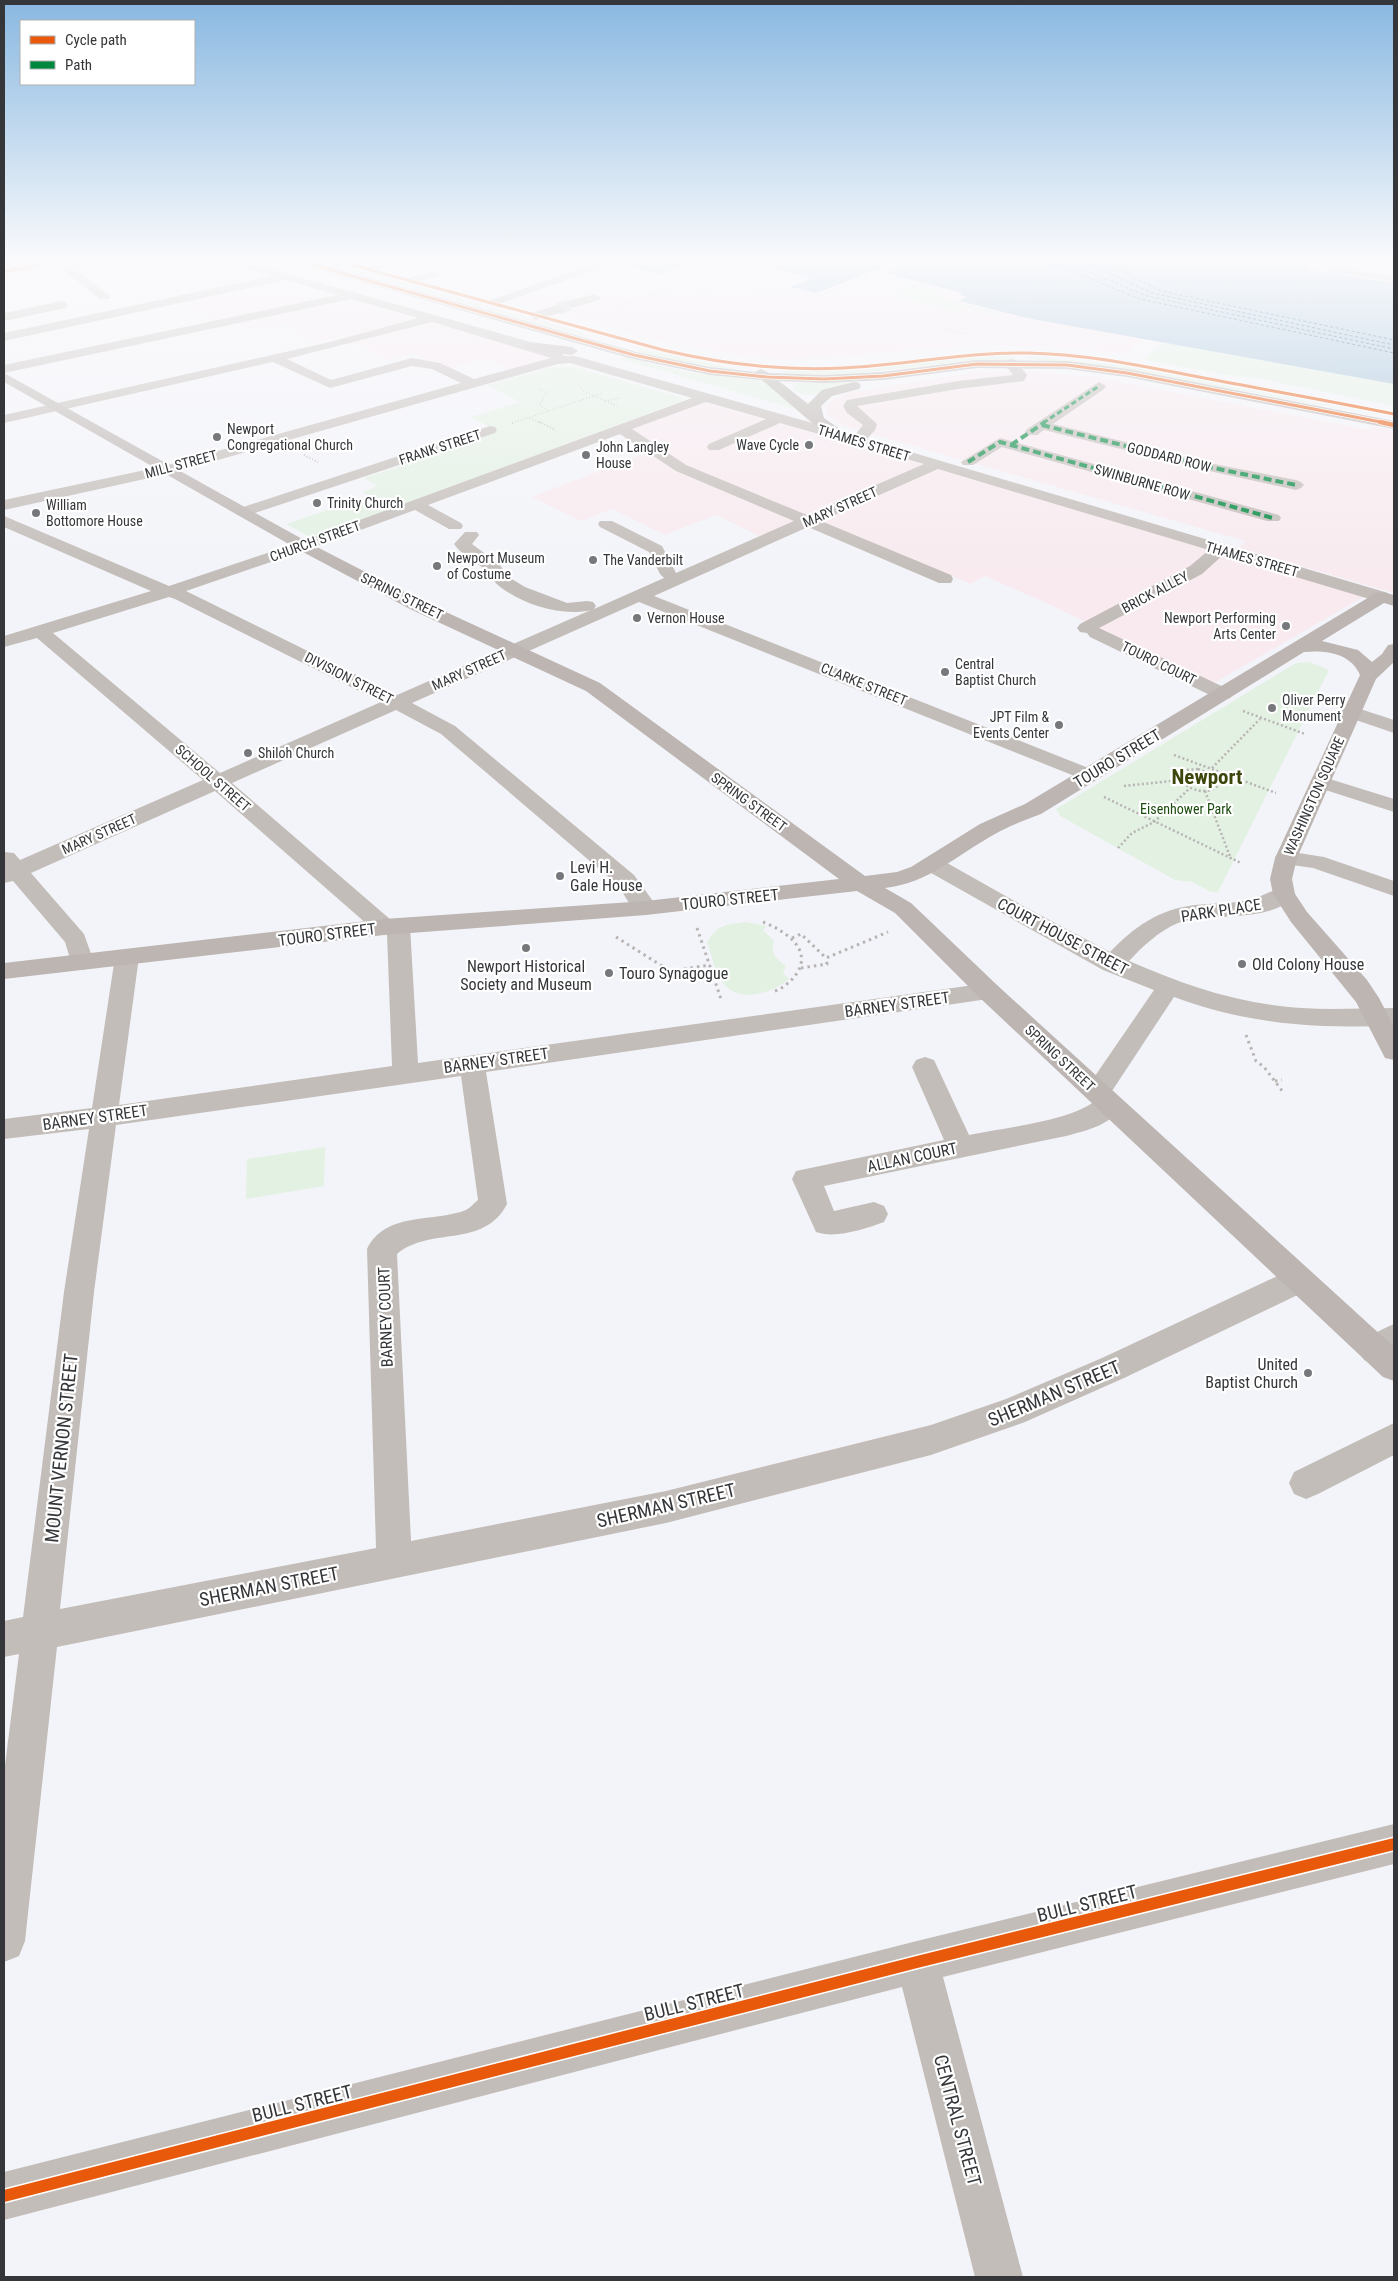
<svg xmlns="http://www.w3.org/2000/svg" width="1398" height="2281" viewBox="0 0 1398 2281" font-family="'Roboto Condensed',sans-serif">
<rect width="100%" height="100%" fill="#f3f4f9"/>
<path fill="#f8eaef" d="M347,258H652L628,266L662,274L705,258H790L785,260L791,261L775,269L813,278L792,287L816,293L907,258H926L887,273L963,293L967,297L960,301L1027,318L1142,339L1126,354L1049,346L993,345L928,348L847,357L783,359L750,357L666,342Z
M280,280L554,357L510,369L485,358L447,369L414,353L388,360L345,336L315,343L284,324L251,331L237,322L219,326L182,301Z
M1024,371L1095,377L1369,430L1371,426L1394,431V593L1239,548L1245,541L844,426L833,420L827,414L826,407L830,401L848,393L978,372Z
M704,402L931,466L1365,596L1212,684L1055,607L985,576L971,584L814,518L765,539L716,515L665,535L612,509L581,521L532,497L645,453L618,434Z"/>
<path fill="#e3f1e3" d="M309,258L335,263L484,305L478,307L306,259Z
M868,279L891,285L907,283L945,292L936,296L1002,314L998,316L967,308L956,312L893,296L903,291L876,284L854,286Z
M490,307L578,331L590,336L585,337L484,309Z
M1163,342L1394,384V406L1261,379L1220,374L1145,360Z
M642,349L746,371L697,366L636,351Z
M1015,356L1018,360L959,362L853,374L784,375L782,371L862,370L959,358Z
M1025,356L1120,365L1394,418L1109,367L1027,359Z
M624,357L693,373L766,381L794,407L792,408L620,359Z
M571,366L687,399L312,538L286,524L369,496L363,492L377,486L364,478L404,465L400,463L497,431L471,417L520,402L487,385L553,367Z
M861,382C853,384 845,385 837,387C823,391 798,405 792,383Z
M1309,662L1327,669L1328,672L1218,892H1211L1192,882L1175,880L1060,816L1056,809L1296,663Z
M746,922L767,926L763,930L774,941C770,954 776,958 786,966L783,973L789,979C771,994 736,1005 721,980C714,969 712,955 707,943C716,925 727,924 746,922Z
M325,1147L324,1186L246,1199L247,1159Z"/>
<path fill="#9abdd7" d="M652,258H705L662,274L627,267Z
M790,258H907L816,293L791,287L812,278L774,269L790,262L784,260Z
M926,258H1314L1305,269L1394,283V384L1027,318L959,301L967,297L959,295L962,293L886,273Z"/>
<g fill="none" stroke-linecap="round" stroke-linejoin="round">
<path stroke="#0e4b6e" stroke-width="1" stroke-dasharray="3 2.5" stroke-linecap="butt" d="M1029,258L1062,267L1140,299L1394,353
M1054,258L1147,296L1394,349
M1076,258L1152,293L1394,345
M1094,258L1161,291L1394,340"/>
<path stroke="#cdced3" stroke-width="12" stroke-dasharray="12 6" stroke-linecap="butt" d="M558,309L572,304"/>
<path stroke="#b8b4b3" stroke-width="1" stroke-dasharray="1 2" stroke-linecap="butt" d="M735,258L733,259L768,276L746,285
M930,258L892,273L990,298
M1241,258L1306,268
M1285,258L1311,262
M1214,262L1250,268
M997,265L1091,289L1081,294
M1203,269L1241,275
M981,271L995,274
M829,273L800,285L820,290L903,258
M798,274L844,258
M968,275L1000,284
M1193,276L1231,282
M475,277L487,280
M1017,277L1027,273
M675,279L708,288
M955,281L1054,306
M1036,282L1046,278
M665,283L722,260L733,259
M1296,283L1314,286
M1179,287L1219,258
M1179,287L1216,293
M1059,288L1069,284
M1291,289L1312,293
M958,290L1010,269
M1313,294L1334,298
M978,295L967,300L1028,316L1131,336
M1280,295L1330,304
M1267,301L1324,312
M682,303C707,291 728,278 756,290L757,293L800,291L813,295H822L916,258
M1120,304L1156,311
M1300,307L1320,286
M1375,307L1394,310
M615,308L676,287L632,275
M1368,314L1394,319
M1130,315L1147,318
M1123,321L1140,324
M1362,321L1394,327
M1116,326L1134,330
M947,329L966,334
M1110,331L1138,308
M1243,334L1229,349L1284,359L1282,361
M1208,348L1394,381
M1287,362L1302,344
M1329,369L1338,356
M578,384L583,391L617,406
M539,389L547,393L539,405L548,411
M605,401L621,398
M529,418L541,423
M512,423L603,393"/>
<path stroke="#b8b4b3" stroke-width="2" stroke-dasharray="1 2" stroke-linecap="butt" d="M539,422L554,429
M512,423L514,422
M304,455L318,462"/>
<path stroke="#b8b4b3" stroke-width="2.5" stroke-dasharray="2 2.5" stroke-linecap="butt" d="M1243,711L1305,734
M1174,755L1276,793
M1212,768L1260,719
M1198,769L1215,775L1220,784C1209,795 1195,792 1183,783L1181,774L1187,770Z
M1124,786L1181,780
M1205,791L1231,859
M1104,797L1241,863
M1118,848L1132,833L1154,822L1190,788"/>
<path stroke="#b8b4b3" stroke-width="3" stroke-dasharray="2.5 4" stroke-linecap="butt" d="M763,922C783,930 813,948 797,973C791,982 782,989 772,992
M697,928L722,1002
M616,937L670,971L710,965
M792,938L801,934L826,958L888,932
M801,968L827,964L826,958
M1246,1035L1256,1061L1264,1067L1283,1092
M1275,1081L1282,1080"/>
<path fill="#c3bdb9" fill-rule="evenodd" d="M101,258H109L110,260L109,262L77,270L108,295L110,297L108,299H100L62,269L64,267Z
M216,258H232L534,343L561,352L564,356H575L855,435L863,425L847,413L843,406L847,400L958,381L1013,375L1004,363L1010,359L1015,360L1027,375L1024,381L958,389L857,406L877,424L875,430L867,439L1388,593L1391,597L1388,601H1376L1223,555L1202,574L1099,628L1230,690L1233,694L1230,698L1223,700L1216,698L1090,637L1087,633L1080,632L1077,628L1080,624L1190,566L1209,550L938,469L821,521L951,575L953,579L951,583H939L808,527L654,596L1096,771L1099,775L1096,779L1089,781L1082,779L639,602L412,703L455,726L634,875L658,908L654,913C634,919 628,900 618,885L441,734L396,710L232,783L391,920L398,918L406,921L410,926L418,1063L988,983L997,985L1000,991L997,997L988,999L486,1072L507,1204C484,1249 430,1226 397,1254L411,1541L666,1491L931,1425L1006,1399L1102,1358L1288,1271L1299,1267L1310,1271L1314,1280L1310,1289L1124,1378L1025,1422L931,1455L666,1523L57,1647L25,1941L19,1956L4,1962V1773L19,1654L4,1657V1621L23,1617L64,1292L89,1129L4,1139V1119L92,1108L115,957L118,951L127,949L136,951L139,957L119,1105L392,1066L387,934L376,932L215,791L31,873L84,934L94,962L91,968L82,970L73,968L65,942L13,881L4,883V852L14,853L20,860L203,780L37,638L4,647V636L151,591L4,527V516L169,586L297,543L692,398L570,363L558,364L172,473L4,510V500L164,466L461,383L432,369L412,366L330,388L273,362L4,423V415L330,342L418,318L351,299L4,373V365L337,295L286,280L4,341V333L272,276L217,260ZM432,322L551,358L474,379L440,363L412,358L331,380L287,359ZM706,402L766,419L709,444L707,447L709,450H719L780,423L924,464L807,515L686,465L632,429ZM620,434L676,471L794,521L676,573L662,546L612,521H600L598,524L600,527L649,552L660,574L664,578L594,609L596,606L593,602L587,601L567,603L525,587L510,578L499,564L472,544L479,535L477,532H465L454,544C462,556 477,562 487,571C491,576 494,582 499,586C523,605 562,617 591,610L397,695L186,591L309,549L415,510L449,529H461L463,526L461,523L428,505ZM169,597L175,599L381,702L220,773L53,633ZM461,1076L478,1200C474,1203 470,1208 466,1210C432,1223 386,1211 367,1249L376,1548L60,1609L94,1292L116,1125Z
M395,258H410L409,260L370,272L364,269L366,267Z
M609,258H624L623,260L496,305H488L486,303L488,301Z
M1335,258H1346L1339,267L1394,276V282L1327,271L1325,269Z
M434,271L440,274L438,276L412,284L406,281L408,279Z
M595,294L601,298L599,300L572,308L566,304L568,301Z
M62,301L66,302L68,305L66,308L4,321V313Z
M558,305L564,309L562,312L536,320L530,316L532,313Z
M1099,382L1106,386L1104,389L1053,424L1214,464L1296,480L1301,482L1304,485L1301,488L1296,490L1214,472L1044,430L1037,435H1027L1025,432L1027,429Z
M490,426L495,427L497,430L495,433L249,515H237L235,512L237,509Z
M1000,438L1279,515L1281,518L1279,521H1267L1002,447L973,465H963L961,462Z
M1351,706L1394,720V733L1344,716L1341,712L1344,708Z
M1320,776L1394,799V812L1313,786L1310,782L1313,778Z
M1286,851L1324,857L1394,881V896L1313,868L1278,863L1275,858L1278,853Z
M932,857L940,859L1025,907L1110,952C1134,927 1159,909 1195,905C1213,903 1231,904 1249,900C1264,897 1276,885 1292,889L1295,894C1276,924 1208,912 1178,923C1159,931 1143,946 1129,961C1184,985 1242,1005 1302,1008C1333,1010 1363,1008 1394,1008V1026C1315,1028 1250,1025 1174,997L1110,1094L1119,1097L1123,1104C1112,1125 1088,1130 1066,1136L824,1186L834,1211L874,1202L884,1206L888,1214L884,1222C865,1229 835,1239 816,1232L792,1179L796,1171L944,1140L912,1067L916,1060L925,1057L934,1060L969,1135C1003,1128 1070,1121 1095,1101L1088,1099L1084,1092L1154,990L1103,970L924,869L921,864L924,859Z
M1394,1324V1355L1375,1364L1364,1360L1359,1350C1366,1336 1380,1330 1394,1324Z
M1394,1423V1455L1318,1494L1306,1499L1294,1494L1289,1483L1294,1472Z
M1394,1824V1864L943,1977L1023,2277H975L902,1987L4,2220V2172L917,1941Z"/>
<path fill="#bcb5b2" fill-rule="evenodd" d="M56,258H76L71,261L4,275V269Z
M283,258H299L636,352L710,367L755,372L761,369L769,373L824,375L883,372L977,360L1067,361L1127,369L1394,421V429L1127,377L1067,369L977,368L883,380L824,383L779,381L808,404L822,390L854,382L859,383L861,386L859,389L832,396L821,406L824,418L851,437L844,441L818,428L762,380L710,375L629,358L284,260Z
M530,342L572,347L578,351L572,355L526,349L524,346Z
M4,373L313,545L422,601L600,683L865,876L897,872L911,867L980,824L1025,804L1376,593L1382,592L1394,595V606L1384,603L1322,641L1358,650L1372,662L1382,654L1388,645L1394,644V662L1376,679L1297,858L1292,879L1295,894L1307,912L1367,980L1379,998L1394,1027V1060L1385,1058L1356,1002L1291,922L1273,894L1270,879L1275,858L1360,675C1351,653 1325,650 1304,652L1041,814C1025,820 1009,826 995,834C957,855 929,883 885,888L911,903L997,985L1394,1347V1381L1383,1377L979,997L895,913L857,891L646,915L384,935L4,979V963L384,919L646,901L839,879L586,691L410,609L301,551L4,382Z"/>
<path stroke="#00873e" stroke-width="3" stroke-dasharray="5.5 3" stroke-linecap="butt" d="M1043,423L1099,386"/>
<path stroke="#00873e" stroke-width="4" stroke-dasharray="8 4" stroke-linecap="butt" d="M1042,425L1214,468L1296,485
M1011,445L1045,422
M968,462L1000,442L1273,518"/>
<g stroke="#fff" stroke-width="4.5">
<path id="cycleway-far2" d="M288,258L634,355L710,371L767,377L824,379L883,376L977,364L1067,365L1127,373L1386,423
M327,258L663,350C722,364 782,371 843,368C905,365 966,352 1028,353C1088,354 1146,367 1204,378C1267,390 1331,401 1394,414
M4,272L71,258"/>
</g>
<g stroke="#fff" stroke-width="6">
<path id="cycleway-far1" d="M1380,422L1394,425"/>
</g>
<g stroke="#fff" stroke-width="15">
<path id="cycleway" d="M4,2196L917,1962L1394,1844"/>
</g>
<use href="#cycleway-far2" stroke="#e8590c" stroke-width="3"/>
<use href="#cycleway-far1" stroke="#e8590c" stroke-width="4.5"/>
<use href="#cycleway" stroke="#e8590c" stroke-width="12"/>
</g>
<linearGradient id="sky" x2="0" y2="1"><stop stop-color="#89b8e1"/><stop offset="0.45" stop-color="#fafafc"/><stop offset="1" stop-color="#fafafc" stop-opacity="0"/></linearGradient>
<rect width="1398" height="577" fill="url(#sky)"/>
<g fill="#77787c" stroke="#fff" stroke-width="2">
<circle cx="217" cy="437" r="5"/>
<circle cx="809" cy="445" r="5"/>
<circle cx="586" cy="455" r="5"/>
<circle cx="317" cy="503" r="5"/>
<circle cx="36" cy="513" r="5"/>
<circle cx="593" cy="560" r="5"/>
<circle cx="437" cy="566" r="5"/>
<circle cx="637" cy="618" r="5"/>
<circle cx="1286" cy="626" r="5"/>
<circle cx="945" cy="672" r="5"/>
<circle cx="1272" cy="708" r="5"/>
<circle cx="1059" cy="725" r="5"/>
<circle cx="248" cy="753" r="5"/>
<circle cx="560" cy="876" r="5"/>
<circle cx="526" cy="948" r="5"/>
<circle cx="1242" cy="964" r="5"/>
<circle cx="609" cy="973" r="5"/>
<circle cx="1308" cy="1373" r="5"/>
</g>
<g text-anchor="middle" stroke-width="4.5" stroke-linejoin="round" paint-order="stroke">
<g font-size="14" fill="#343639" stroke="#fff" text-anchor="start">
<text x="227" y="434">Newport<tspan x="227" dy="16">Congregational Church</tspan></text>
<text x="799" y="450" text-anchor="end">Wave Cycle</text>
<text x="596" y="452">John Langley<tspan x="596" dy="16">House</tspan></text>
<text x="327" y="508">Trinity Church</text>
<text x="46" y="510">William<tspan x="46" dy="16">Bottomore House</tspan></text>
<text x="447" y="563">Newport Museum<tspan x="447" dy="16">of Costume</tspan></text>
<text x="603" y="565">The Vanderbilt</text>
<text x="647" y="623">Vernon House</text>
<text x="1276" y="623" text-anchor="end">Newport Performing<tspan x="1276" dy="16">Arts Center</tspan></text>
<text x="955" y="669">Central<tspan x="955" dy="16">Baptist Church</tspan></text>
<text x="1282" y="705">Oliver Perry<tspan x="1282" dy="16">Monument</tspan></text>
<text x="1049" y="722" text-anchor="end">JPT Film &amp;<tspan x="1049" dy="16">Events Center</tspan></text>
<text x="258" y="758">Shiloh Church</text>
</g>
<g font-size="14" fill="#343639" stroke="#fff">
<text transform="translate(864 443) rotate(17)" y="5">THAMES STREET</text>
<text transform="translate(440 447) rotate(-18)" y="5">FRANK STREET</text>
<text transform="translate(1169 457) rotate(14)" y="5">GODDARD ROW</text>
<text transform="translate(181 464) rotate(-15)" y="5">MILL STREET</text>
<text transform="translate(1142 482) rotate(16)" y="5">SWINBURNE ROW</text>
<text transform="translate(840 507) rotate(-24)" y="5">MARY STREET</text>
<text transform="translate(315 541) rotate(-20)" y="5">CHURCH STREET</text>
<text transform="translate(1252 559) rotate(16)" y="5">THAMES STREET</text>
<text transform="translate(1155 592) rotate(-28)" y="5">BRICK ALLEY</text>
<text transform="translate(402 596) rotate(26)" y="5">SPRING STREET</text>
<text transform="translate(1159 663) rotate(26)" y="5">TOURO COURT</text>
<text transform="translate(469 670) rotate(-24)" y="5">MARY STREET</text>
<text transform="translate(349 678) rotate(27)" y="5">DIVISION STREET</text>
<text transform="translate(864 684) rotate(22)" y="5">CLARKE STREET</text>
<text transform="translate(213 778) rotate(41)" y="5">SCHOOL STREET</text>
<text transform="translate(1314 796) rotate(-66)" y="5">WASHINGTON SQUARE</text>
<text transform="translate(749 802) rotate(36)" y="5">SPRING STREET</text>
<text transform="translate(99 834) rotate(-24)" y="5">MARY STREET</text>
<text transform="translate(1060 1058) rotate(43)" y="5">SPRING STREET</text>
</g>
<g font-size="14" fill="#1b4b0e" stroke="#fff">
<text x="1186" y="814">Eisenhower Park</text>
</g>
<g font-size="16" fill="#343639" stroke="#fff">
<text transform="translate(1117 758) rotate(-31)" y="6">TOURO STREET</text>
<text transform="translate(730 899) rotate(-6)" y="6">TOURO STREET</text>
<text transform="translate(1221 910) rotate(-9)" y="6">PARK PLACE</text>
<text transform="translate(327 934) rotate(-7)" y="6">TOURO STREET</text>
<text transform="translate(1063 936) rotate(28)" y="6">COURT HOUSE STREET</text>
<text transform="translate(897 1004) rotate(-8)" y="6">BARNEY STREET</text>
<text transform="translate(496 1060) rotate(-8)" y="6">BARNEY STREET</text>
<text transform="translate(95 1117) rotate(-8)" y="6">BARNEY STREET</text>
<text transform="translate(912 1157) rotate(-12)" y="6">ALLAN COURT</text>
<text transform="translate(385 1317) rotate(-92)" y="6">BARNEY COURT</text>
</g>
<g font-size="16" fill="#343639" stroke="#fff" text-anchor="start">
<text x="570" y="873">Levi H.<tspan x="570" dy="18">Gale House</tspan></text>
<text x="1252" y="970">Old Colony House</text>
<text x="526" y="972" text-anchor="middle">Newport Historical<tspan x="526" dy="18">Society and Museum</tspan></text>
<text x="619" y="979">Touro Synagogue</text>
<text x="1298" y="1370" text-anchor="end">United<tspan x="1298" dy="18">Baptist Church</tspan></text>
</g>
<g font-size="19" fill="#343639" stroke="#fff">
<text transform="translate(1054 1393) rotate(-23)" y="7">SHERMAN STREET</text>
<text transform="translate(61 1448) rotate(-84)" y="7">MOUNT VERNON STREET</text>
<text transform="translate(666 1505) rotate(-13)" y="7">SHERMAN STREET</text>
<text transform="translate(269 1586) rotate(-11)" y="7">SHERMAN STREET</text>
<text transform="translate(1087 1903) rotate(-14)" y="7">BULL STREET</text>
<text transform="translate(694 2002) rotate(-14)" y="7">BULL STREET</text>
<text transform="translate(302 2103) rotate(-14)" y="7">BULL STREET</text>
<text transform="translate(958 2120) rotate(75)" y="7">CENTRAL STREET</text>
</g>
<g font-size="21" font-weight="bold" fill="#3d470c" stroke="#fff">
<text x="1207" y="784">Newport</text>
</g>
</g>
<rect width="1398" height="2281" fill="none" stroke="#343639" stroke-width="10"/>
<rect x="20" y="20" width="175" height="65" fill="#ffffff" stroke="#aeafb0"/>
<rect x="30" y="36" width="25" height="8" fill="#e8590c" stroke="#aeafb0"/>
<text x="65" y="45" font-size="15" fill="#343639">Cycle path</text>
<rect x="30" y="61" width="25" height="8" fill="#00873e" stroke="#aeafb0"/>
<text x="65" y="70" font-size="15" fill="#343639">Path</text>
</svg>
